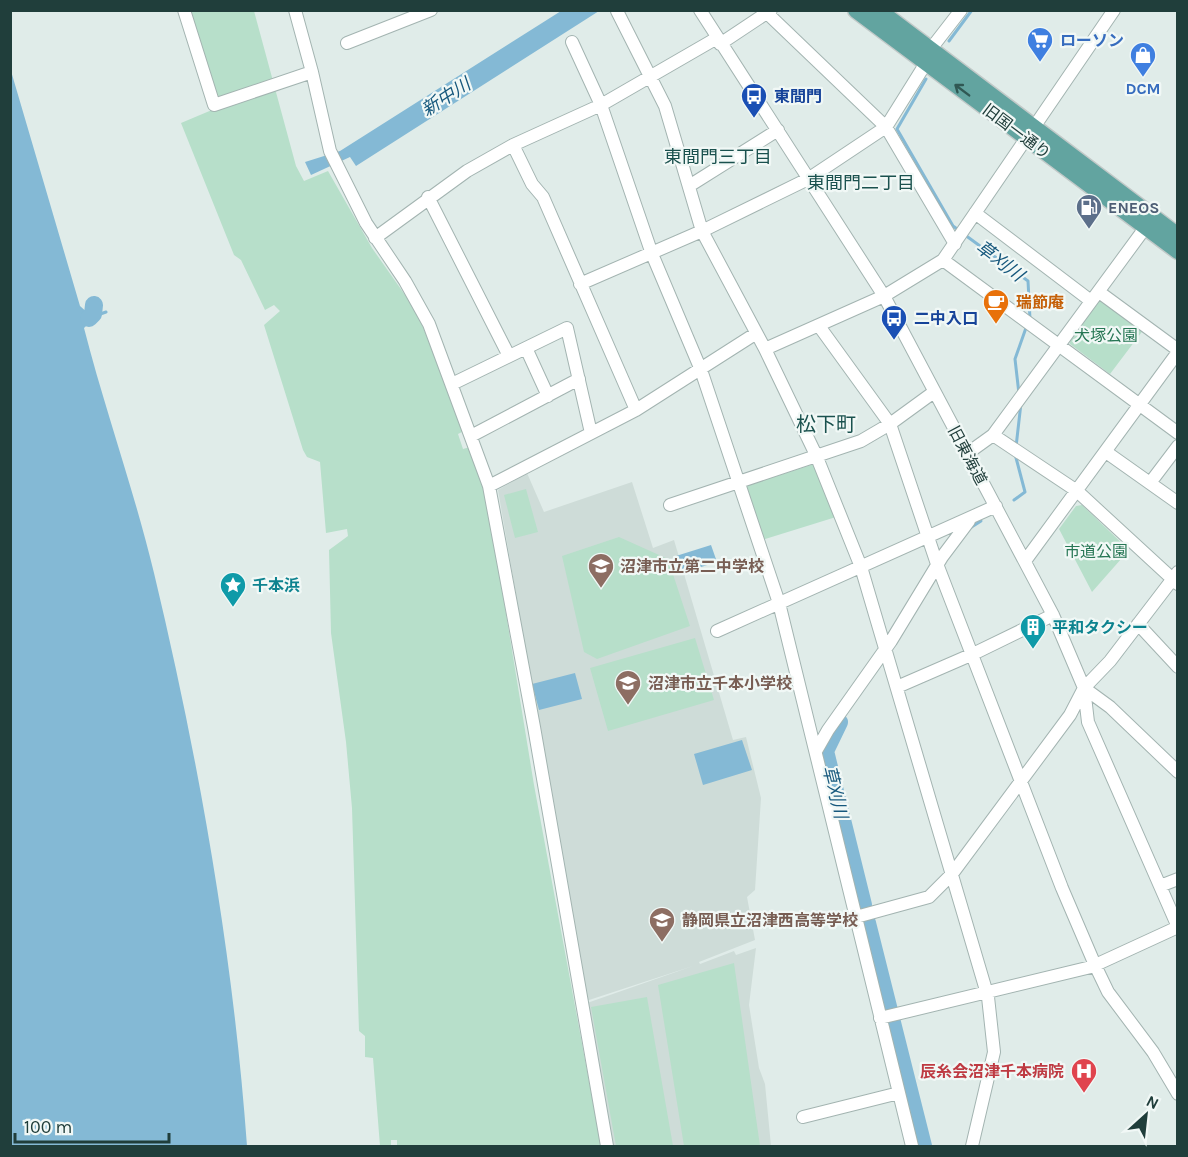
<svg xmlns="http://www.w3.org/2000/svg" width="1188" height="1157" viewBox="0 0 1188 1157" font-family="Karla,'Noto Sans JP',sans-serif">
<rect width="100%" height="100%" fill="#e0ece9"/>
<path fill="#cedcd8" d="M527,473L544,512L632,482L653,548L674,540L733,740L746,737L761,798L755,890L747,897L755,940L699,962L700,964L734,951L736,955L756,948L749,1005L759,1068L765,1084L771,1146H612L587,1003L693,966L586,1001L498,490Z"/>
<path fill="#b7dfca" d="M188,11H254L296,166L304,181L328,171L372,248L417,312L464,431L458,434L463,449L470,447L482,482L494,540L534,785L601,1146H397V1140H391V1146H380L373,1058L365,1057V1036L359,1031L352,808L346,742L331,633L329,550L348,536L347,529L326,533L320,462L307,457L303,450L264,325L280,311L274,305L265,310L241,260L234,255L181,123L219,107Z
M1100,299L1144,329L1110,374L1070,344L1069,339Z
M814,464L836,517L762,540L746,486Z
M526,489L538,532L515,538L504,495Z
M1082,505L1129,550L1092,592L1059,529L1076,506Z
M619,537L668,559L690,626L597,659L584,652L562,556Z
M695,638L714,700L608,731L590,668Z
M734,963L760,1146H684L658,985Z
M647,997L673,1146H616L591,1007Z"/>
<path fill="#84b9d5" d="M561,11H599L356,166L350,157L311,175L305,162L340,151Z
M11,71L80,306L89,314V323L84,328C105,410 134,490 154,573C199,761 233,953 247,1146H11Z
M711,545L717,562L682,573L676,556Z
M575,673L582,699L539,710L532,684Z
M742,740L752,770L703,785L694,754Z"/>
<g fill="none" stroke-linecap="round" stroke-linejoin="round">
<path stroke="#84b9d5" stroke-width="3" d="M949,41L972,10
M926,79L897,129L953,226L960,231
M965,235L1028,281L1030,319
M89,318L106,312
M1019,394L1015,359L1027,325
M1016,447L1021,403
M1014,500L1025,492L1015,454
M970,528L981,521"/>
<path stroke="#84b9d5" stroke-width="18" d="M89,318L93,314L94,305
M839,722L825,751L863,905
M867,923L923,1146"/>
<g stroke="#a3b4b1" stroke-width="14">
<path id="minor" d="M184,10L214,105L312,72
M295,10L312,72L330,151L366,223L405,281L429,324L489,486L534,727L607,1146
M700,10L884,296L1053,615L1084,688L1088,722L1178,927
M617,11L665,106L702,231L765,349L816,455L861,567L988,997L994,1052L972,1146
M768,14L886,127L955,244
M572,42L601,105L652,254L701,370L779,603L912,1146
M347,43L431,10
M720,44L771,10
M930,50L961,10
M513,145L532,184L543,197L636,410
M689,186L778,130
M428,197L509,356
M975,213L1091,301
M375,238L467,171L513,145L601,105L717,38
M943,260L1178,433
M580,284L702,231L808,179L886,127L926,63
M1099,292L1178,350
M819,326L890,424L937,564L1062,888L1095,965L1108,992L1153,1052L1178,1094
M526,348L548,396
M765,349L884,296L943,260L1114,10
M452,384L567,328L591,433
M993,435L1077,491L1178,584
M471,436L579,379
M1106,452L1178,503
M968,453L993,435L1145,228
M1150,483L1178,446
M489,486L636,410L755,334
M670,505L861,441L890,424L934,392
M1025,561L1178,352
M1138,624L1178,667
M717,631L996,506
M897,687L973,654L1053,615
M1084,688L1110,707L1178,772
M816,751L828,730L891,641L942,557L969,521
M1160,886L1178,879
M856,917L929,897L952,874L1070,715L1084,688L1110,661L1178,572
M880,1018L1091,967L1178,927
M803,1117L899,1093"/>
</g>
<g stroke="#c1c9c8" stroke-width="19">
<path id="major" d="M856,10L1178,251
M878,10L1178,236"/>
</g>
<use href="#minor" stroke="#fff" stroke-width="12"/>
<use href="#major" stroke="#62a4a0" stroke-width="16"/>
</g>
<defs><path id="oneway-shaft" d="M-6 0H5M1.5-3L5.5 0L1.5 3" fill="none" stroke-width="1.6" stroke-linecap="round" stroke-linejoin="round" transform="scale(1.5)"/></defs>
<use stroke="#305854" href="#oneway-shaft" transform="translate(962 90) rotate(-143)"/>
<defs>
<g id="supermarket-pin" transform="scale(1.35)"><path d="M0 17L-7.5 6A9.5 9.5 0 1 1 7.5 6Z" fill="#3f7fe0" stroke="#f1f8f6"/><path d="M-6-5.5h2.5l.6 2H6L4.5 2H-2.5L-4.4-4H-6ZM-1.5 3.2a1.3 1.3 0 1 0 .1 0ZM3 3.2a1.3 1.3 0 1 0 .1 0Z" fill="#fff"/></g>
<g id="shop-pin" transform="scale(1.35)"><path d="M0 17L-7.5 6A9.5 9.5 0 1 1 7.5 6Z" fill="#3f7fe0" stroke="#f1f8f6"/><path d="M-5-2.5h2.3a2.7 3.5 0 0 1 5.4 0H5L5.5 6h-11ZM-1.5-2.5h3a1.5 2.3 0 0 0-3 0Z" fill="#fff"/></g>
<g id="bus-pin" transform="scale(1.35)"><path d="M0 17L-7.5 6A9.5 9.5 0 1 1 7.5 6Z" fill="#1a4fb4" stroke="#f1f8f6"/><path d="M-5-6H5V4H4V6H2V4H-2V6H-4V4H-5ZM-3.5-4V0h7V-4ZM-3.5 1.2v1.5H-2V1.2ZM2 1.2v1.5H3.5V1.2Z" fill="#fff"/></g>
<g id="fuel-pin" transform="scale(1.35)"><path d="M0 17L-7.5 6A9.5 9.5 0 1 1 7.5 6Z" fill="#5c6f8a" stroke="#f1f8f6"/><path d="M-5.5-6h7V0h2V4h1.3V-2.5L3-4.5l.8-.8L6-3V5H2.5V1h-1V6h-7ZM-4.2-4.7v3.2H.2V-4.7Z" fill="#fff"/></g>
<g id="cafe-pin" transform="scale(1.35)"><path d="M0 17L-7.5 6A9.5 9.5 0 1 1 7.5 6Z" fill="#e8710a" stroke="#f1f8f6"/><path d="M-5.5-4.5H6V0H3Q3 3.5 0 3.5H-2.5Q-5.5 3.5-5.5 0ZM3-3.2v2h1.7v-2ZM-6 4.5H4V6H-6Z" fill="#fff"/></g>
<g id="school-pin" transform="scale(1.35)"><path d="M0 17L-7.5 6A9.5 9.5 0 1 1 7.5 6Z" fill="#8d6e63" stroke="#f1f8f6"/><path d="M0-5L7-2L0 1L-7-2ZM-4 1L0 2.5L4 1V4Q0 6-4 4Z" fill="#fff"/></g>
<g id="sight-pin" transform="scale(1.35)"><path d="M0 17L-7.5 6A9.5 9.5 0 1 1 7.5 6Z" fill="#0f9aa8" stroke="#f1f8f6"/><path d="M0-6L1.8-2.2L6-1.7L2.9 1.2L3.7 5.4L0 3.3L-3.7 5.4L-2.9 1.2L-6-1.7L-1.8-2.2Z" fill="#fff"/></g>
<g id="building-pin" transform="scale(1.35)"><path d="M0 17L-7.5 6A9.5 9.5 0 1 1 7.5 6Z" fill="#0f9aa8" stroke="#f1f8f6"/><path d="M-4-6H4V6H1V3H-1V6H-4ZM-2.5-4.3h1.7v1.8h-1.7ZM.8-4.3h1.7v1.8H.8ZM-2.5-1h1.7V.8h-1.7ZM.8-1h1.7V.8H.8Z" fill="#fff"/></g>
<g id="hospital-pin" transform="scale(1.35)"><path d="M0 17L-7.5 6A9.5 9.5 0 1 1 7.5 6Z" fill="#e0444e" stroke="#f1f8f6"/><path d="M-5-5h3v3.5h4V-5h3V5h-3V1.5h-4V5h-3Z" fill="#fff"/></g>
</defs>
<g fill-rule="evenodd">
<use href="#supermarket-pin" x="1040" y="40"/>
<use href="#shop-pin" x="1143" y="55"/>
<use href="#bus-pin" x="754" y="96"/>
<use href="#fuel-pin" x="1089" y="207"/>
<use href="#cafe-pin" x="996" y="302"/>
<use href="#bus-pin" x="894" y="318"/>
<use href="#school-pin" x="601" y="566"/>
<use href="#sight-pin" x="233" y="585"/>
<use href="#building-pin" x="1033" y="627"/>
<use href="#school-pin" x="628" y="683"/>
<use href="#school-pin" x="662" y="920"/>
<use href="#hospital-pin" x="1084" y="1071"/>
</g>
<g text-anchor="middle" stroke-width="4.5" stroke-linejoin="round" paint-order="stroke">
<g font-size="16" font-weight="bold" fill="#366cbe" stroke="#f1f8f6" text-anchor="start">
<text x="1060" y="46">ローソン</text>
<text x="1143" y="94" text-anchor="middle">DCM</text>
</g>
<g font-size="16" font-weight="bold" fill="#164399" stroke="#f1f8f6" text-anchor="start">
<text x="774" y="102">東間門</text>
<text x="914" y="324">二中入口</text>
</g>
<g font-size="16" fill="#203e3b" stroke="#f1f8f6">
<text transform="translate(1017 131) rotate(37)" y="6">旧国一通り</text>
<text transform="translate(968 455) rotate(62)" y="6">旧東海道</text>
</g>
<g font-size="16" font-weight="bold" fill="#4e5e75" stroke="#f1f8f6" text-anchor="start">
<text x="1108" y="213">ENEOS</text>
</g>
<g font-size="16" font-weight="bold" fill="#c56008" stroke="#f1f8f6" text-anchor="start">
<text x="1016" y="308">瑞節庵</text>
</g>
<g font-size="16" fill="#277755" stroke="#f1f8f6">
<text x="1106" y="341">犬塚公園</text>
<text x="1096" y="557">市道公園</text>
</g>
<g font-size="16" font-weight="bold" fill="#785e54" stroke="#f1f8f6" text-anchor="start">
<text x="620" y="572">沼津市立第二中学校</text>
<text x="648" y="689">沼津市立千本小学校</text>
<text x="682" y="926">静岡県立沼津西高等学校</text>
</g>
<g font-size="16" font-weight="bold" fill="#0d838f" stroke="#f1f8f6" text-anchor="start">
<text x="252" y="591">千本浜</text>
<text x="1052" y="633">平和タクシー</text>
</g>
<g font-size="16" font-weight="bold" fill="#be3a42" stroke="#f1f8f6" text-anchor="end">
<text x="1064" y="1077">辰糸会沼津千本病院</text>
</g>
<g font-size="18" font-style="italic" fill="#16587d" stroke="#f1f8f6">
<text transform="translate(446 97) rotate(-33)" y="6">新中川</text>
<text transform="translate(1000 261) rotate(37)" y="6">草刈川</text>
<text transform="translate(835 792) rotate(76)" y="6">草刈川</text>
</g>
<g font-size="18" fill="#1a514e" stroke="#f1f8f6">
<text x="718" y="163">東間門三丁目</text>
<text x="861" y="189">東間門二丁目</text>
</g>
<g font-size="20" fill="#1a514e" stroke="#f1f8f6">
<text x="826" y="431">松下町</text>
</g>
</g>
<rect width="1188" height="1157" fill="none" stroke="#203e3b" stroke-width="24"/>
<g transform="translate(1146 1115) rotate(27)" stroke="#f1f8f6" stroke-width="4.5" paint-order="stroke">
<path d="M0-4.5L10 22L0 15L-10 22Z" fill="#203e3b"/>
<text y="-9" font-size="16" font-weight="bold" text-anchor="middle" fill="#203e3b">N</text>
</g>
<path d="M15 1133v9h154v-9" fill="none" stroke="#203e3b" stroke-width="3"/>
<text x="24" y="1133" font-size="18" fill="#203e3b" stroke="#f1f8f6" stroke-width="4.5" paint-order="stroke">100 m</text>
</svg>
